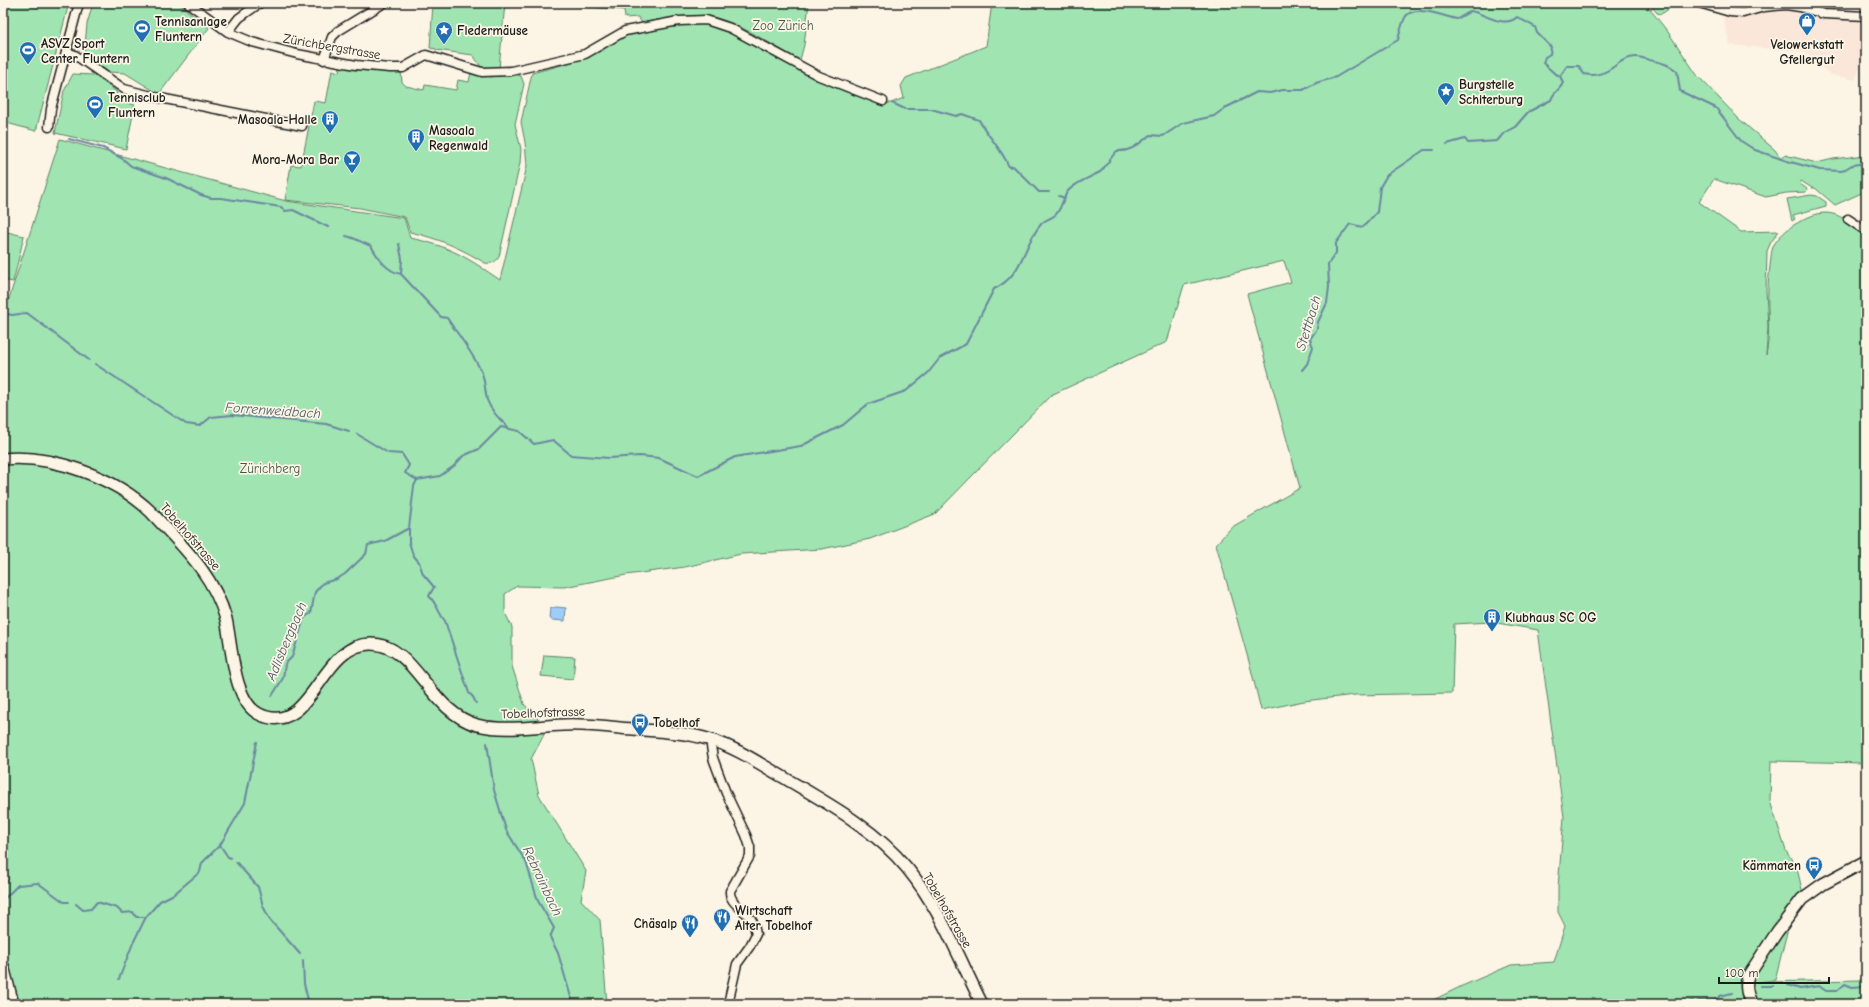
<svg xmlns="http://www.w3.org/2000/svg" width="1869" height="1007" viewBox="0 0 1869 1007" font-family="'Comic Neue',sans-serif">
<rect width="100%" height="100%" fill="#fcf5e5"/>
<filter id="ink" filterUnits="userSpaceOnUse"><feTurbulence type="fractalNoise" baseFrequency=".025" numOctaves="2"/><feDisplacementMap in="SourceGraphic" scale="8" xChannelSelector="R" yChannelSelector="G"/><feConvolveMatrix kernelMatrix="1 2 1 2 8 2 1 2 1" color-interpolation-filters="sRGB"/></filter>
<g filter="url(#ink)">
<path fill="#fbe7da" d="M1732,3H1843L1841,15L1866,16V54L1855,80L1831,75L1803,52L1730,45L1723,19Z"/>
<path fill="#a0e5b1" stroke="#5e8066" d="M3,3H69L36,131L3,122Z
M93,3H178L209,28L159,94L125,73L109,72L84,55L87,24Z
M433,3H505L499,69H491L490,77L514,74L521,76L524,84L515,124L521,149L520,163L499,257C495,263 491,264 485,263C461,248 437,238 410,232L405,217L360,208L285,200L291,165L301,166L314,101L326,103L332,70L339,72L340,66L401,71L402,82L406,86L424,90L425,85L456,90L458,80L469,82L471,72L483,76L485,68L481,67L473,55L436,50V49L430,48Z
M566,3H809L804,45L800,60C774,47 735,19 706,16C684,14 664,19 642,23L638,17L625,18L624,10L577,6Z
M992,3H1645L1668,32L1697,75L1739,119L1775,150L1780,157L1785,155L1817,163L1833,159L1866,155V191L1835,205L1815,188H1812L1801,181L1800,184L1807,189L1806,192L1786,193L1766,197L1714,179L1699,202L1741,232L1779,231L1771,242L1767,251L1766,291L1768,327L1766,355C1771,333 1767,312 1768,291C1768,283 1769,274 1770,266C1771,258 1771,249 1775,243C1782,233 1791,226 1801,221C1830,204 1842,217 1866,234V763L1771,761L1770,801L1786,851L1797,868L1803,894L1790,920L1775,980L1756,982L1862,980L1866,940V1004H1425L1462,986L1511,965L1554,962L1565,926L1558,912V887L1564,817L1538,630L1491,622L1454,624L1452,693L1355,695L1304,701L1261,710L1251,669L1216,544L1232,527L1300,488L1247,294L1291,282L1284,261L1184,285L1167,342L1051,395L935,514L870,539L822,549L741,554L685,567L626,575L564,587L517,586L505,594V613L512,627V666L524,704L547,729L531,759L539,795L586,871L581,900L600,920L607,1004H3V886L9,879L3,864V308H6L60,139L286,201L404,218L410,238C450,246 468,258 500,280L527,166L525,142L521,122L532,73L584,59L626,35L659,27L689,24L705,23L719,27L844,91L878,103H891L904,98L901,86L906,78L986,46Z
M1649,3H1672L1669,9L1661,14L1657,13Z
M73,74L94,75L117,92L115,100L135,105L126,149L55,133L64,91Z
M1811,195L1817,196L1826,202V206L1793,215L1795,219L1792,221L1787,199Z
M3,231L24,236L13,282L3,280Z
M544,655L575,657L573,679L541,676Z"/>
<path fill="#9ecdf9" stroke="#6a86a1" d="M556,607L566,608L565,621L552,620L549,618L550,609Z"/>
<g fill="none" stroke-linecap="round" stroke-linejoin="round">
<path stroke="#6a86a1" stroke-width="2" d="M892,103L905,109H931L956,116L962,114L979,120C988,137 1002,149 1009,167L1013,166L1039,192H1049
M69,139L103,148L123,159L131,166L166,178L201,195L211,198H221L281,207L285,211L293,210L328,227
M1447,144L1465,139L1468,143L1497,141L1504,133L1515,127L1528,112L1551,100C1553,92 1560,90 1563,83L1560,76
M1059,196L1065,198
M346,236C356,238 362,243 371,246C379,259 386,271 401,274L441,317L447,318C459,336 473,353 482,373C485,382 485,391 487,400C491,411 500,420 508,427
M399,244L402,259L401,274
M3,313L12,315L27,313L89,360
M95,364L186,424L200,426L211,417L232,415L326,424L349,431
M1302,370L1307,364L1313,347L1310,339L1317,329L1318,322L1327,303L1329,287L1328,264L1336,253V243L1350,224L1363,227L1377,212L1380,187L1387,175L1424,150H1434
M357,434L388,453L402,454L409,465L405,473L417,480
M272,696L283,678L285,664L292,657L304,618L311,613L315,592L323,583L337,579L345,574L366,554L368,545L385,541L409,528
M476,703L473,697L469,693L445,621C438,612 437,604 429,596L434,587L423,574L419,562L413,555L409,542V528L414,486L417,480L440,476L454,466L463,456L479,449L501,427L519,431L534,444L553,440L571,455L609,458L640,456L659,458L698,476L735,457L801,446L843,425L868,404L906,391L928,373L940,358L966,344L994,289C1025,274 1022,245 1042,223C1046,219 1054,218 1057,213C1062,207 1064,195 1068,191C1076,182 1089,178 1100,172C1104,170 1111,156 1117,151C1131,152 1139,144 1150,135L1163,136L1183,123L1214,116L1225,108L1257,92L1270,93L1283,90H1303L1316,83L1336,77L1398,40C1400,32 1402,22 1406,16C1416,4 1445,17 1457,19L1471,11C1485,14 1504,29 1517,17L1535,27L1537,33L1551,47L1550,54L1545,57L1543,63L1554,73L1560,76L1567,66H1579L1584,74C1610,80 1616,57 1636,57C1642,57 1648,60 1654,61C1664,63 1669,65 1677,71L1680,91L1716,108L1741,141L1755,150L1787,161L1820,170L1842,171L1852,165L1866,163
M487,743L494,790L506,830L526,862L538,901L554,928L550,937L558,953L573,1004
M220,845L228,857L231,858
M236,862L258,887L263,906L270,920L300,954
M3,900L18,885L38,883L64,902H69
M76,904L83,910L91,909L97,902L117,908L122,913L133,912L136,917H146
M303,961L304,984L309,1004
M119,979L133,943L146,917L160,901L174,894L200,872L202,863L220,845L245,803L257,742
M1788,985L1800,989L1819,986L1826,991H1837L1845,984L1852,987L1866,986
M1760,986H1773
M1698,1001H1714L1720,996L1732,993
M1677,1004L1693,1001"/>
<g stroke="#1c1c1c" stroke-width="11">
<path id="street" d="M188,3L228,32L252,42L297,54L356,65L390,68H403L426,55L482,72L511,71L585,54L625,31L679,21L706,20L730,28L819,76L883,101
M1699,3L1730,12L1743,13L1764,7L1786,5L1800,7L1824,14L1866,16
M228,32L239,18L260,3
M67,52L75,55L124,89L160,98L302,126
M324,60L332,37L338,31L384,3
M49,127L51,109L79,3
M1848,219L1866,231
M712,741L711,746L713,758L726,793L746,835L750,847V856L730,891C729,903 744,909 751,919C754,923 755,929 756,934L750,946L737,964L728,1004"/>
</g>
<g stroke="#1c1c1c" stroke-width="14">
<path id="secondary" d="M3,459C52,454 116,478 151,512C182,546 213,573 226,619C232,645 233,701 259,714C312,740 319,643 371,644C416,644 428,711 477,725C506,732 534,726 563,725C582,724 601,726 620,728C650,731 682,731 711,740C737,748 760,764 783,777C827,803 874,828 907,868C940,908 959,958 982,1004
M3,966L13,1004
M1752,1004C1746,994 1745,986 1748,976L1777,932L1802,899L1823,884L1866,861"/>
</g>
<use href="#street" stroke="#fcf5e5" stroke-width="8"/>
<use href="#secondary" stroke="#fcf5e5" stroke-width="11"/>
</g>
</g>
<defs>
<g id="shop-pin" transform="scale(0.9)"><path d="M0 17L-7.5 6A9.5 9.5 0 1 1 7.5 6Z" fill="#1f6fb2" stroke="#fcf5e5"/><path d="M-5-2.5h2.3a2.7 3.5 0 0 1 5.4 0H5L5.5 6h-11ZM-1.5-2.5h3a1.5 2.3 0 0 0-3 0Z" fill="#fff"/></g>
<g id="stadium-pin" transform="scale(0.9)"><path d="M0 17L-7.5 6A9.5 9.5 0 1 1 7.5 6Z" fill="#1f6fb2" stroke="#fcf5e5"/><path d="M0-5a6.5 5 0 1 0 0 10a6.5 5 0 1 0 0-10ZM-3.5-1.8h7v3.6h-7Z" fill="#fff"/></g>
<g id="sight-pin" transform="scale(0.9)"><path d="M0 17L-7.5 6A9.5 9.5 0 1 1 7.5 6Z" fill="#1f6fb2" stroke="#fcf5e5"/><path d="M0-6L1.8-2.2L6-1.7L2.9 1.2L3.7 5.4L0 3.3L-3.7 5.4L-2.9 1.2L-6-1.7L-1.8-2.2Z" fill="#fff"/></g>
<g id="building-pin" transform="scale(0.9)"><path d="M0 17L-7.5 6A9.5 9.5 0 1 1 7.5 6Z" fill="#1f6fb2" stroke="#fcf5e5"/><path d="M-4-6H4V6H1V3H-1V6H-4ZM-2.5-4.3h1.7v1.8h-1.7ZM.8-4.3h1.7v1.8H.8ZM-2.5-1h1.7V.8h-1.7ZM.8-1h1.7V.8H.8Z" fill="#fff"/></g>
<g id="bar-pin" transform="scale(0.9)"><path d="M0 17L-7.5 6A9.5 9.5 0 1 1 7.5 6Z" fill="#1f6fb2" stroke="#fcf5e5"/><path d="M-6-5H6L.8 .8V4.5H3.5V6h-7V4.5H-.8V.8Z" fill="#fff"/></g>
<g id="bus-pin" transform="scale(0.9)"><path d="M0 17L-7.5 6A9.5 9.5 0 1 1 7.5 6Z" fill="#1f6fb2" stroke="#fcf5e5"/><path d="M-5-6H5V4H4V6H2V4H-2V6H-4V4H-5ZM-3.5-4V0h7V-4ZM-3.5 1.2v1.5H-2V1.2ZM2 1.2v1.5H3.5V1.2Z" fill="#fff"/></g>
<g id="restaurant-pin" transform="scale(0.9)"><path d="M0 17L-7.5 6A9.5 9.5 0 1 1 7.5 6Z" fill="#1f6fb2" stroke="#fcf5e5"/><path d="M-5-6h1v4h1v-4h1v4h1v-4h1v5L-1.5 .5V6h-2V.5L-5-1ZM5-6V6H3V1.5H1.5Q1.5-4 5-6Z" fill="#fff"/></g>
</defs>
<g fill-rule="evenodd">
<use href="#shop-pin" x="1807" y="21"/>
<use href="#stadium-pin" x="142" y="28"/>
<use href="#sight-pin" x="444" y="30"/>
<use href="#stadium-pin" x="28" y="50"/>
<use href="#sight-pin" x="1446" y="91"/>
<use href="#stadium-pin" x="95" y="104"/>
<use href="#building-pin" x="330" y="119"/>
<use href="#building-pin" x="416" y="137"/>
<use href="#bar-pin" x="352" y="159"/>
<use href="#building-pin" x="1492" y="617"/>
<use href="#bus-pin" x="640" y="722"/>
<use href="#bus-pin" x="1814" y="865"/>
<use href="#restaurant-pin" x="722" y="917"/>
<use href="#restaurant-pin" x="690" y="923"/>
</g>
<g text-anchor="middle" stroke-width="3.5" stroke-linejoin="round" paint-order="stroke">
<g font-size="13" font-weight="bold" fill="#1c1c1c" stroke="#fcf5e5" text-anchor="start">
<text x="155" y="26">Tennisanlage<tspan x="155" dy="15">Fluntern</tspan></text>
<text x="457" y="35">Fledermäuse</text>
<text x="41" y="48">ASVZ Sport<tspan x="41" dy="15">Center Fluntern</tspan></text>
<text x="1807" y="49" text-anchor="middle">Velowerkstatt<tspan x="1807" dy="15">Gfellergut</tspan></text>
<text x="1459" y="89">Burgstelle<tspan x="1459" dy="15">Schiterburg</tspan></text>
<text x="108" y="102">Tennisclub<tspan x="108" dy="15">Fluntern</tspan></text>
<text x="317" y="124" text-anchor="end">Masoala-Halle</text>
<text x="429" y="135">Masoala<tspan x="429" dy="15">Regenwald</tspan></text>
<text x="339" y="164" text-anchor="end">Mora-Mora Bar</text>
<text x="1505" y="622">Klubhaus SC OG</text>
<text x="653" y="727">Tobelhof</text>
<text x="1801" y="870" text-anchor="end">Kämmaten</text>
<text x="735" y="915">Wirtschaft<tspan x="735" dy="15">Alter Tobelhof</tspan></text>
<text x="677" y="928" text-anchor="end">Chäsalp</text>
</g>
<g font-size="13" fill="#445849" stroke="#fcf5e5">
<text x="783" y="30">Zoo Zürich</text>
<text x="270" y="473">Zürichberg</text>
</g>
<g font-size="13" fill="#1c1c1c" stroke="#fcf5e5">
<text transform="translate(332 46) rotate(10)" y="5">Zürichbergstrasse</text>
<text transform="translate(191 536) rotate(49)" y="5">Tobelhofstrasse</text>
<text transform="translate(543 712) rotate(-2)" y="5">Tobelhofstrasse</text>
<text transform="translate(948 910) rotate(60)" y="5">Tobelhofstrasse</text>
</g>
<g font-size="14" font-style="italic" fill="#4a5a69" stroke="#fcf5e5">
<text transform="translate(1308 323) rotate(-73)" y="5">Stettbach</text>
<text transform="translate(273 410) rotate(4)" y="5">Forrenweidbach</text>
<text transform="translate(286 641) rotate(-67)" y="5">Adlisbergbach</text>
<text transform="translate(543 881) rotate(65)" y="5">Rebrainbach</text>
</g>
</g>
<rect width="1869" height="1007" fill="none" stroke="#fcf5e5" stroke-width="16"/>
<rect x="8" y="8" width="1853" height="991" fill="none" stroke="#1c1c1c" stroke-width="1.5" filter="url(#ink)"/>
<path d="M1719 977v6h110v-6" fill="none" stroke="#1c1c1c" stroke-width="2"/>
<text x="1725" y="977" font-size="12" fill="#1c1c1c" stroke="#fcf5e5" stroke-width="3" paint-order="stroke">100 m</text>
</svg>
